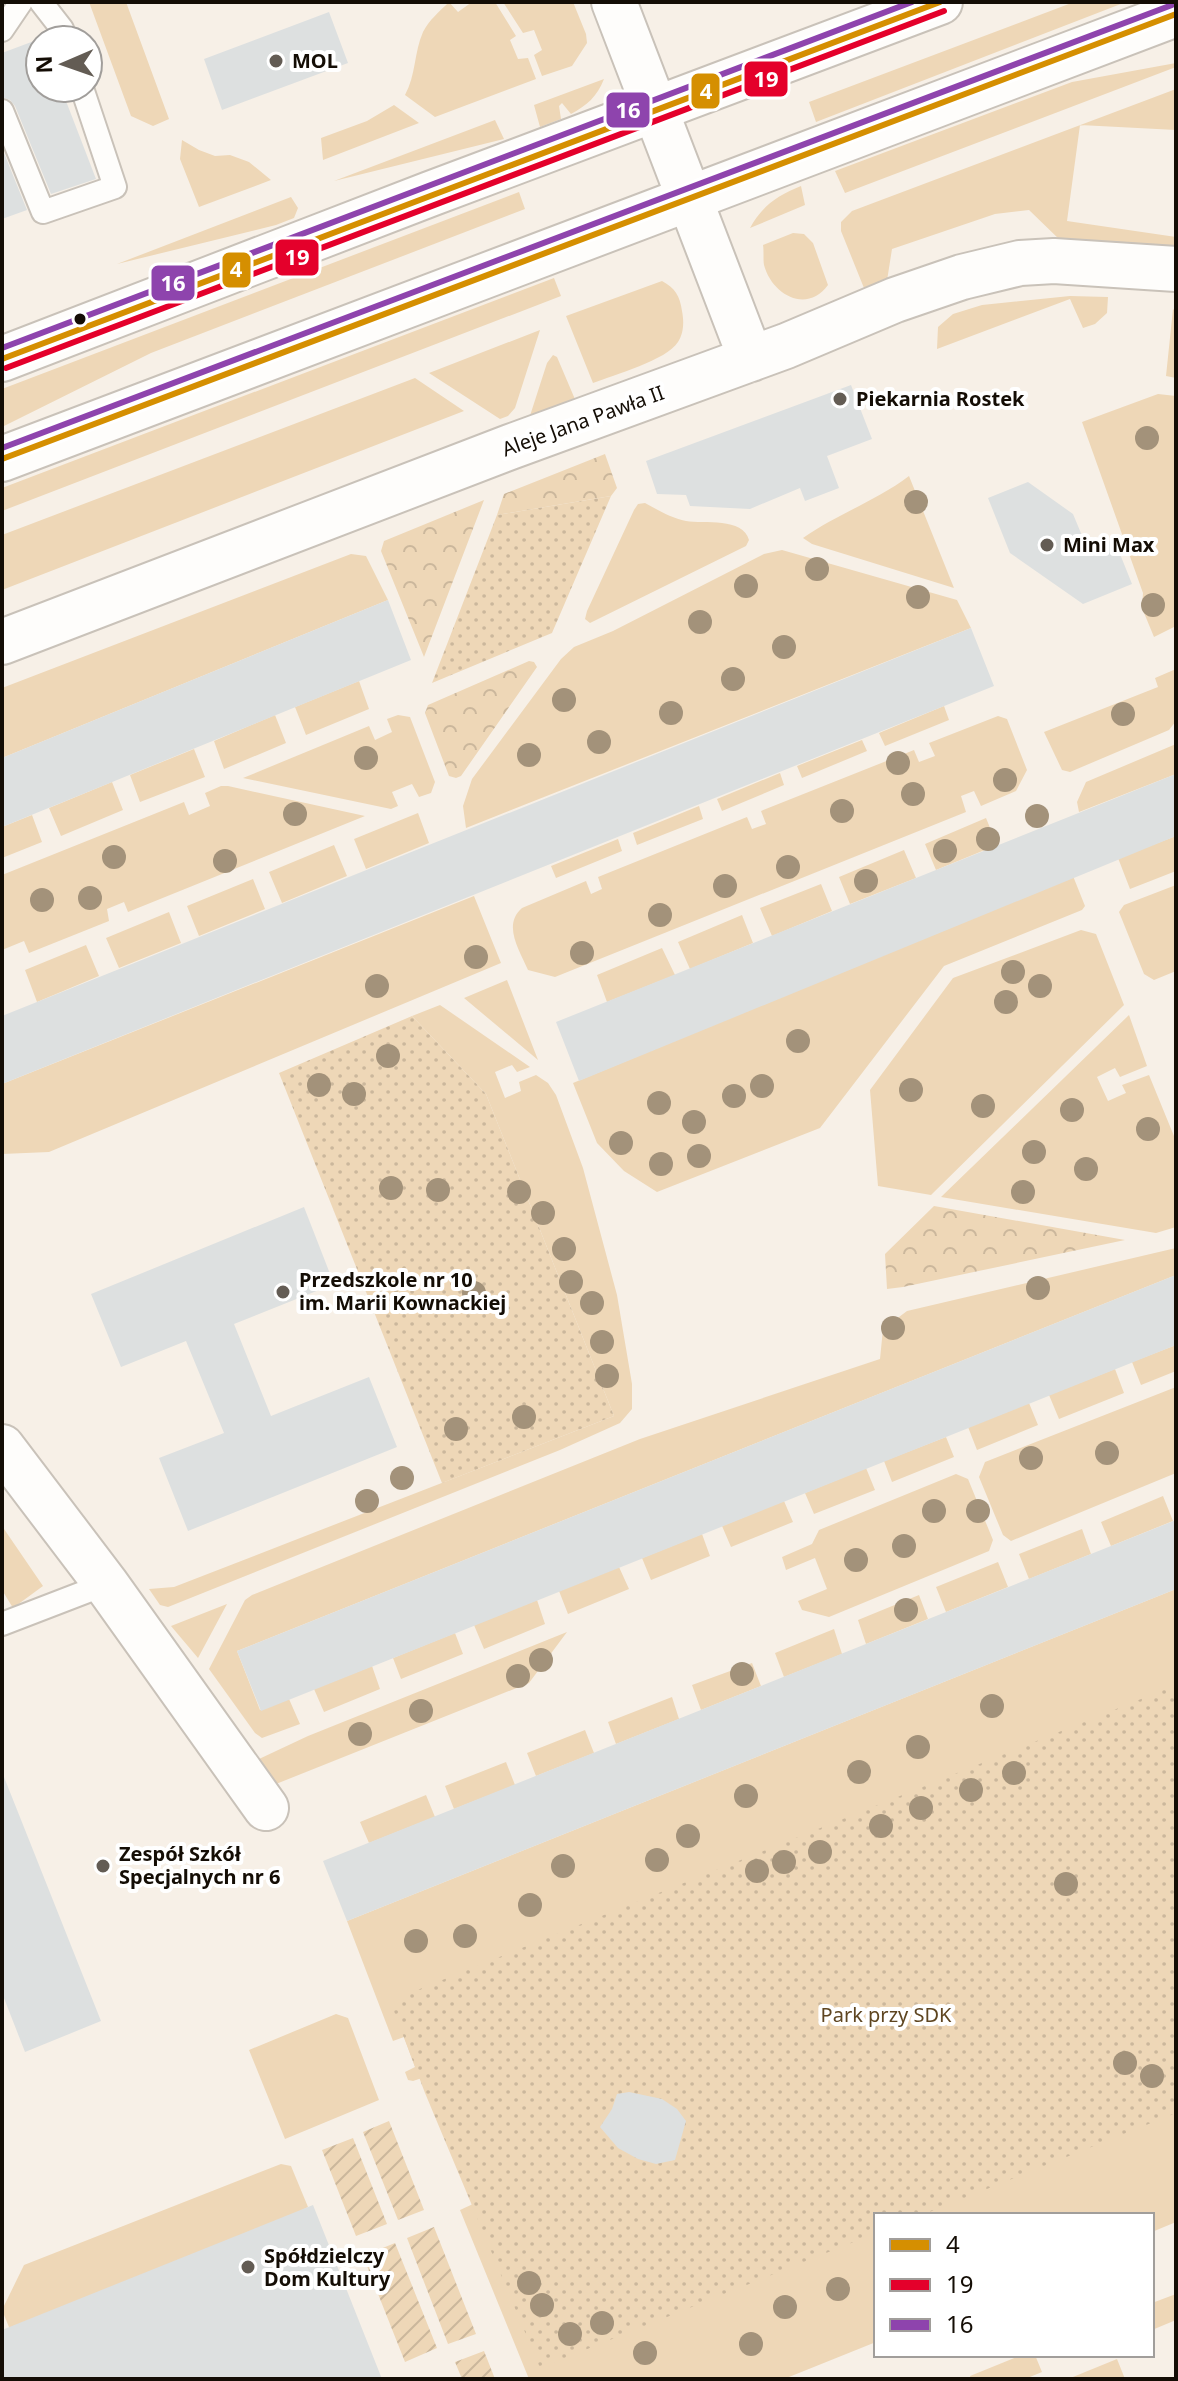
<svg xmlns="http://www.w3.org/2000/svg" width="1178" height="2381" viewBox="0 0 1178 2381" font-family="'Noto Sans',sans-serif">
<defs>
<pattern id="forest-crowns" width="20" height="18" patternUnits="userSpaceOnUse" patternTransform="scale(2)"><rect width="20" height="18" fill="#eed7b7"/><path d="M2 6a3 3 0 1 1 6 0M12 15a3 3 0 1 1 6 0" fill="none" stroke="#cbb79c"/></pattern>
<pattern id="park-dots" width="8" height="8" patternUnits="userSpaceOnUse" patternTransform="scale(2)"><rect width="8" height="8" fill="#eed7b7"/><path d="M2 2h.1M6 6h.1" fill="none" stroke="#cbb79c" stroke-width="1.8" stroke-linecap="round"/></pattern>
<pattern id="garden-furrows" width="10" height="10" patternUnits="userSpaceOnUse" patternTransform="scale(2)"><rect width="10" height="10" fill="#eed7b7"/><path d="M-1 1l2-2M0 10L10 0M9 11l2-2" fill="none" stroke="#cbb79c"/></pattern>
</defs>
<rect width="100%" height="100%" fill="#f7f0e7"/>
<path fill="#eed7b7" d="M89,2H126L169,119L153,126L131,116Z
M449,2L458,12L472,2H495L516,36L510,40L518,59L528,58L536,79L435,117L405,95C416,75 414,52 423,32C429,20 440,11 449,2Z
M503,2H573L586,34L587,43L572,66L542,76L534,55L542,50L534,30L523,33Z
M1074,2H1126L816,122L809,102Z
M1176,63V67L845,193L835,171L1072,82Z
M604,79C597,97 587,105 571,114L562,103L559,106L561,119L540,127L534,105Z
M1176,89V130L1080,125L1067,221L1176,237V250L1060,240L1029,210L995,214L892,249L886,287L866,293L841,231V222L852,211Z
M394,105L419,123L323,160L321,138L367,121Z
M495,120L504,139L334,181Z
M182,140L199,150L215,156L230,155L249,162L271,180L199,207L180,159Z
M801,186L805,205L750,228C762,206 778,195 801,186Z
M519,192L525,209L151,353L2,427V389Z
M291,197L298,208L294,218L276,225L117,264Z
M793,233L804,234L813,243L828,285C807,314 772,295 764,265C763,259 764,251 763,245Z
M554,278L561,296L2,511V488Z
M662,281C675,288 680,296 682,311C684,321 684,333 678,342C667,360 614,375 593,383L566,316Z
M1070,296L1108,297L1107,313L1095,324L1083,328L1070,299L937,349L938,327L953,314L982,305Z
M1173,309L1176,312V378L1166,376Z
M540,330L515,408L508,416L500,419L429,373Z
M553,355L557,357L577,404L527,425L547,363Z
M415,378L464,411L2,590V535Z
M1158,394L1176,396V626L1154,637L1142,608L1143,593L1082,422Z
M909,476L954,588L812,544L803,538C837,514 876,501 909,476Z
M645,503C658,510 671,518 686,521C704,524 743,517 749,540L746,546L590,623L585,619L587,611L634,510L638,504Z
M782,550L957,600L971,628L466,828L463,806L472,779L561,659L574,647L613,631L764,554Z
M351,554L366,556L388,600L2,758V688Z
M1176,669V721L1169,730L1070,772L1062,770L1044,732L1158,687L1155,678Z
M359,681L369,709L306,735L295,707Z
M944,706L949,720L885,746L879,733Z
M275,715L286,743L224,769L214,741Z
M398,715L410,717L435,782L431,793L419,797L412,784L392,792L398,806L391,809L243,778L369,726L375,740L392,732L387,719Z
M998,716L1007,719L1027,770L1016,791L981,806L974,791L961,796L966,812L555,977L528,970C520,951 502,925 522,908L586,881L591,894L602,889L598,877L747,817L752,829L766,824L761,811L914,750L919,762L935,756L929,743Z
M862,740L867,751L802,778L797,766Z
M1176,744V774L1079,812L1077,802L1086,782Z
M194,749L205,777L140,802L130,775Z
M780,773L784,785L722,811L717,799Z
M112,782L123,810L61,836L49,808Z
M221,786H228L365,816L128,912L124,902L107,909L109,921L29,953L24,941L2,950V875L184,802L189,815L210,806L205,793Z
M699,806L703,819L637,845L633,833Z
M418,813L429,843L366,869L354,839Z
M32,815L42,842L2,858V827Z
M986,818L997,845L936,870L925,844Z
M1176,836V871L1130,889L1118,858Z
M618,839L622,851L556,878L551,866Z
M334,845L347,876L282,903L269,872Z
M904,850L916,878L850,904L839,877Z
M1073,876L1085,906L1082,910L944,966L820,1128L657,1192L624,1171L597,1143L573,1083Z
M253,879L265,909L199,936L187,906Z
M821,884L832,911L772,936L760,908Z
M1176,885V971L1154,980L1144,974L1119,912L1124,905Z
M474,896L501,963L49,1152L2,1154V1084Z
M169,912L181,943L119,968L106,938Z
M742,915L753,943L690,969L678,942Z
M1081,930L1096,934L1124,1005L931,1195L878,1186L870,1090L953,978Z
M86,945L99,976L37,1002L25,970Z
M662,948L675,975L607,1002L597,975Z
M507,980L538,1060L464,998Z
M440,1005L530,1067L517,1072L512,1065L495,1072L505,1098L521,1091L519,1082L536,1075L548,1083L556,1095L583,1168L617,1295L632,1384V1409L620,1423L560,1450L168,1607L160,1605L149,1589L174,1587L614,1416L486,1094L412,1016Z
M1129,1015L1147,1066L1120,1077L1115,1068L1097,1077L1108,1101L1126,1093L1122,1085L1149,1075L1176,1141V1227L1156,1233L941,1197Z
M1176,1248V1275L237,1651L260,1710L289,1699L300,1724L262,1738L255,1733L209,1669L245,1600L252,1595L640,1439L880,1359L883,1329L907,1311Z
M1176,1345V1371L1141,1385L1132,1362Z
M1115,1369L1124,1393L1059,1419L1049,1395Z
M1176,1387V1473L1011,1541L1003,1535L979,1477L985,1462Z
M1029,1403L1038,1425L977,1450L968,1427Z
M946,1437L954,1457L892,1482L884,1461Z
M866,1468L875,1490L814,1514L805,1493Z
M956,1474L968,1479L993,1540L989,1551L829,1617L802,1610L798,1601L827,1589L815,1558L786,1570L782,1557L812,1544L819,1530Z
M1163,1496L1173,1521L1111,1546L1101,1522Z
M784,1501L793,1522L731,1547L722,1526Z
M2,1526L43,1586L13,1608L2,1590Z
M1082,1529L1091,1554L1029,1579L1019,1554Z
M702,1534L710,1556L651,1580L642,1558Z
M998,1562L1008,1587L946,1612L936,1587Z
M619,1567L629,1589L568,1614L559,1591Z
M1176,1589V1702L437,2073L413,2081L408,2080L405,2072L415,2067L404,2037L393,2041L347,1921Z
M919,1595L928,1619L866,1644L858,1620Z
M537,1600L545,1624L484,1649L474,1625Z
M227,1604L198,1658L171,1626Z
M834,1629L842,1654L784,1677L775,1653Z
M567,1632L529,1683L271,1786L252,1768L259,1759L308,1736Z
M455,1633L463,1654L401,1679L393,1658Z
M752,1663L761,1686L701,1710L692,1685Z
M372,1666L380,1689L324,1712L314,1689Z
M672,1697L679,1719L616,1744L608,1722Z
M585,1730L594,1753L536,1776L527,1753Z
M506,1762L515,1785L454,1809L445,1786Z
M426,1795L435,1817L369,1843L360,1822Z
M336,2014L348,2018L379,2100L285,2139L249,2050Z
M1176,2101V2222L1152,2232V2215H876V2342L784,2379H529L460,2210L473,2204L454,2157L476,2147Z
M281,2164L291,2166L308,2207L20,2354L2,2310L24,2265Z
M1176,2294V2320L1152,2330V2303Z
M1022,2355H1035L1042,2372L1025,2379H971L970,2376Z
M1117,2359L1125,2379H1068Z"/>
<path fill="url(#forest-crowns)" d="M605,454L617,488L611,496L497,515L504,494Z
M484,500L424,657L381,551L384,541Z
M529,661L534,662L537,667L461,776L456,778L449,776L425,713L428,705Z
M934,1206L1125,1240L903,1287L887,1289L885,1254Z"/>
<path fill="url(#park-dots)" d="M611,496L552,633L432,683L497,515Z
M412,1016L486,1094L614,1416L442,1483L279,1073Z
M1176,1685V2113L922,2215H876V2233L540,2368L425,2093L390,2001Z"/>
<path fill="url(#garden-furrows)" d="M389,2121L424,2210L398,2220L363,2132Z
M353,2138L387,2224L356,2236L322,2150Z
M434,2227L476,2334L448,2344L407,2238Z
M395,2243L437,2348L405,2362L363,2256Z
M484,2351L495,2379H462L455,2362Z"/>
<path fill="#dde0e0" d="M329,12L348,63L222,110L204,59Z
M42,38L40,40V88H61L96,179L51,194L15,106L10,100L2,97V53Z
M2,148L27,210L2,219Z
M851,385L872,439L827,456L839,488L805,501L800,488L750,509L690,506L686,495L657,494L646,461Z
M1028,482L1073,514L1088,550L1114,539L1132,584L1083,604L1010,553L988,498Z
M388,600L411,660L2,827V758Z
M971,628L994,686L2,1084V1016Z
M1176,774V836L579,1081L556,1022Z
M304,1207L334,1284L234,1324L271,1416L369,1377L397,1447L188,1531L159,1458L224,1433L186,1341L121,1367L91,1294Z
M1176,1275V1345L261,1711L237,1651Z
M1176,1520V1589L347,1921L323,1861Z
M4,1777L101,2021L25,2052L2,1993Z
M629,2092L662,2099L677,2109L686,2121L675,2160L656,2164L638,2159L618,2148L600,2127L612,2109L617,2094Z
M313,2205L382,2379H2V2330Z"/>
<g fill="none" stroke-linecap="round" stroke-linejoin="round">
<g stroke="#c9c2b9" stroke-width="26">
<path id="lane" d="M41,2L62,29L66,40
M2,30L21,2
M2,111L43,212L115,187L82,88
M2,1624L106,1584"/>
</g>
<g stroke="#c9c2b9" stroke-width="48">
<path id="street" d="M614,2L751,359
M2,642L510,447L786,346L895,300L962,277L1020,263L1054,261L1176,269
M2,1447L106,1584L266,1808"/>
</g>
<g stroke="#c9c2b9" stroke-width="48">
<path id="secondary" d="M2,359L430,194L940,2
M2,459L1176,14"/>
</g>
<use href="#lane" stroke="#fefdfb" stroke-width="22"/>
<use href="#street" stroke="#fefdfb" stroke-width="44"/>
<use href="#secondary" stroke="#fefdfb" stroke-width="44"/>
<g stroke="#fff" stroke-width="12">
<path id="bus-1" d="M2,359L940,2
M2,459L1176,14"/>
</g>
<g stroke="#fff" stroke-width="12">
<path id="bus-2" d="M6,368L944,11"/>
</g>
<g stroke="#fff" stroke-width="12">
<path id="bus-3" d="M2,348L912,2
M2,448L1172,5"/>
</g>
<use href="#bus-1" stroke="#d58f01" stroke-width="6"/>
<use href="#bus-2" stroke="#e4002b" stroke-width="6"/>
<use href="#bus-3" stroke="#8e44ad" stroke-width="6"/>
</g>
<g fill="#a3927a">
<circle cx="1147" cy="438" r="12"/>
<circle cx="916" cy="502" r="12"/>
<circle cx="817" cy="569" r="12"/>
<circle cx="746" cy="586" r="12"/>
<circle cx="918" cy="597" r="12"/>
<circle cx="1153" cy="605" r="12"/>
<circle cx="700" cy="622" r="12"/>
<circle cx="784" cy="647" r="12"/>
<circle cx="733" cy="679" r="12"/>
<circle cx="564" cy="700" r="12"/>
<circle cx="671" cy="713" r="12"/>
<circle cx="1123" cy="714" r="12"/>
<circle cx="599" cy="742" r="12"/>
<circle cx="529" cy="755" r="12"/>
<circle cx="366" cy="758" r="12"/>
<circle cx="898" cy="763" r="12"/>
<circle cx="1005" cy="780" r="12"/>
<circle cx="913" cy="794" r="12"/>
<circle cx="842" cy="811" r="12"/>
<circle cx="295" cy="814" r="12"/>
<circle cx="1037" cy="816" r="12"/>
<circle cx="988" cy="839" r="12"/>
<circle cx="945" cy="851" r="12"/>
<circle cx="114" cy="857" r="12"/>
<circle cx="225" cy="861" r="12"/>
<circle cx="788" cy="867" r="12"/>
<circle cx="866" cy="881" r="12"/>
<circle cx="725" cy="886" r="12"/>
<circle cx="90" cy="898" r="12"/>
<circle cx="42" cy="900" r="12"/>
<circle cx="660" cy="915" r="12"/>
<circle cx="582" cy="953" r="12"/>
<circle cx="476" cy="957" r="12"/>
<circle cx="1013" cy="972" r="12"/>
<circle cx="377" cy="986" r="12"/>
<circle cx="1040" cy="986" r="12"/>
<circle cx="1006" cy="1002" r="12"/>
<circle cx="798" cy="1041" r="12"/>
<circle cx="388" cy="1056" r="12"/>
<circle cx="319" cy="1085" r="12"/>
<circle cx="762" cy="1086" r="12"/>
<circle cx="911" cy="1090" r="12"/>
<circle cx="354" cy="1094" r="12"/>
<circle cx="734" cy="1096" r="12"/>
<circle cx="659" cy="1103" r="12"/>
<circle cx="983" cy="1106" r="12"/>
<circle cx="1072" cy="1110" r="12"/>
<circle cx="694" cy="1122" r="12"/>
<circle cx="1148" cy="1129" r="12"/>
<circle cx="621" cy="1143" r="12"/>
<circle cx="1034" cy="1152" r="12"/>
<circle cx="699" cy="1156" r="12"/>
<circle cx="661" cy="1164" r="12"/>
<circle cx="1086" cy="1169" r="12"/>
<circle cx="391" cy="1188" r="12"/>
<circle cx="438" cy="1190" r="12"/>
<circle cx="519" cy="1192" r="12"/>
<circle cx="1023" cy="1192" r="12"/>
<circle cx="543" cy="1213" r="12"/>
<circle cx="564" cy="1249" r="12"/>
<circle cx="571" cy="1282" r="12"/>
<circle cx="1038" cy="1288" r="12"/>
<circle cx="474" cy="1293" r="12"/>
<circle cx="592" cy="1303" r="12"/>
<circle cx="893" cy="1328" r="12"/>
<circle cx="602" cy="1342" r="12"/>
<circle cx="607" cy="1376" r="12"/>
<circle cx="524" cy="1417" r="12"/>
<circle cx="456" cy="1429" r="12"/>
<circle cx="1107" cy="1453" r="12"/>
<circle cx="1031" cy="1458" r="12"/>
<circle cx="402" cy="1478" r="12"/>
<circle cx="367" cy="1501" r="12"/>
<circle cx="934" cy="1511" r="12"/>
<circle cx="978" cy="1511" r="12"/>
<circle cx="904" cy="1546" r="12"/>
<circle cx="856" cy="1560" r="12"/>
<circle cx="906" cy="1610" r="12"/>
<circle cx="541" cy="1660" r="12"/>
<circle cx="742" cy="1674" r="12"/>
<circle cx="518" cy="1676" r="12"/>
<circle cx="992" cy="1706" r="12"/>
<circle cx="421" cy="1711" r="12"/>
<circle cx="360" cy="1734" r="12"/>
<circle cx="918" cy="1747" r="12"/>
<circle cx="859" cy="1772" r="12"/>
<circle cx="1014" cy="1773" r="12"/>
<circle cx="971" cy="1790" r="12"/>
<circle cx="746" cy="1796" r="12"/>
<circle cx="921" cy="1808" r="12"/>
<circle cx="881" cy="1826" r="12"/>
<circle cx="688" cy="1836" r="12"/>
<circle cx="820" cy="1852" r="12"/>
<circle cx="657" cy="1860" r="12"/>
<circle cx="784" cy="1862" r="12"/>
<circle cx="563" cy="1866" r="12"/>
<circle cx="757" cy="1871" r="12"/>
<circle cx="1066" cy="1884" r="12"/>
<circle cx="530" cy="1905" r="12"/>
<circle cx="465" cy="1936" r="12"/>
<circle cx="416" cy="1941" r="12"/>
<circle cx="1125" cy="2063" r="12"/>
<circle cx="1152" cy="2076" r="12"/>
<circle cx="529" cy="2283" r="12"/>
<circle cx="838" cy="2289" r="12"/>
<circle cx="542" cy="2305" r="12"/>
<circle cx="785" cy="2307" r="12"/>
<circle cx="602" cy="2323" r="12"/>
<circle cx="570" cy="2334" r="12"/>
<circle cx="751" cy="2344" r="12"/>
<circle cx="645" cy="2353" r="12"/>
</g>
<g fill="#635c54" stroke="#fff" stroke-width="3">
<circle cx="276" cy="61" r="8"/>
<circle cx="840" cy="399" r="8"/>
<circle cx="1047" cy="545" r="8"/>
<circle cx="283" cy="1292" r="8"/>
<circle cx="103" cy="1866" r="8"/>
<circle cx="248" cy="2267" r="8"/>
</g>
<circle fill="#140d05" stroke="#fff" stroke-width="3" cx="80" cy="319" r="7"/>
<g text-anchor="middle" stroke-width="8" stroke-linejoin="round" paint-order="stroke">
<g font-size="20" font-weight="bold" fill="#140d05" stroke="#fff" text-anchor="start">
<text x="292" y="68">MOL</text>
<text x="856" y="406">Piekarnia Rostek</text>
<text x="1063" y="552">Mini Max</text>
<text x="299" y="1287">Przedszkole nr 10<tspan x="299" dy="23">im. Marii Kownackiej</tspan></text>
<text x="119" y="1861">Zespół Szkół<tspan x="119" dy="23">Specjalnych nr 6</tspan></text>
<text x="264" y="2263">Spółdzielczy<tspan x="264" dy="23">Dom Kultury</tspan></text>
</g>
<g font-size="20" fill="#140d05" stroke="#fff">
<text transform="translate(583 421) rotate(-20)" y="7">Aleje Jana Pawła II</text>
</g>
<g font-size="20" fill="#5e4520" stroke="#fff">
<text x="886" y="2022">Park przy SDK</text>
</g>
</g>
<g stroke="#fff" stroke-width="3">
<rect x="743" y="60" width="46" height="38" rx="8" fill="#e4002b"/>
<rect x="690" y="72" width="31" height="38" rx="8" fill="#d58f01"/>
<rect x="605" y="91" width="46" height="38" rx="8" fill="#8e44ad"/>
<rect x="274" y="238" width="46" height="39" rx="8" fill="#e4002b"/>
<rect x="221" y="251" width="31" height="38" rx="8" fill="#d58f01"/>
<rect x="150" y="264" width="46" height="38" rx="8" fill="#8e44ad"/>
</g>
<g font-size="22" text-anchor="middle" font-weight="bold" fill="#fff">
<text x="766" y="87">19</text>
<text x="706" y="99">4</text>
<text x="628" y="118">16</text>
<text x="297" y="265">19</text>
<text x="236" y="277">4</text>
<text x="173" y="291">16</text>
</g>
<rect width="1178" height="2381" fill="none" stroke="#140d05" stroke-width="8"/>
<rect x="874" y="2213" width="280" height="144" fill="#ffffff" stroke="#a19e9b" stroke-width="2"/>
<rect x="890" y="2239" width="40" height="12" fill="#d58f01" stroke="#a19e9b" stroke-width="2"/>
<text x="946" y="2253" font-size="24" fill="#140d05">4</text>
<rect x="890" y="2279" width="40" height="12" fill="#e4002b" stroke="#a19e9b" stroke-width="2"/>
<text x="946" y="2293" font-size="24" fill="#140d05">19</text>
<rect x="890" y="2319" width="40" height="12" fill="#8e44ad" stroke="#a19e9b" stroke-width="2"/>
<text x="946" y="2333" font-size="24" fill="#140d05">16</text>
<g transform="translate(64 64) rotate(268)"><circle r="38" fill="#ffffff" stroke="#a19e9b" stroke-width="2"/>
<path d="M0-6L14 30L0 20L-14 30Z" fill="#635c54"/>
<text y="-12" font-size="22" font-weight="bold" text-anchor="middle" fill="#140d05">N</text>
</g>
</svg>
